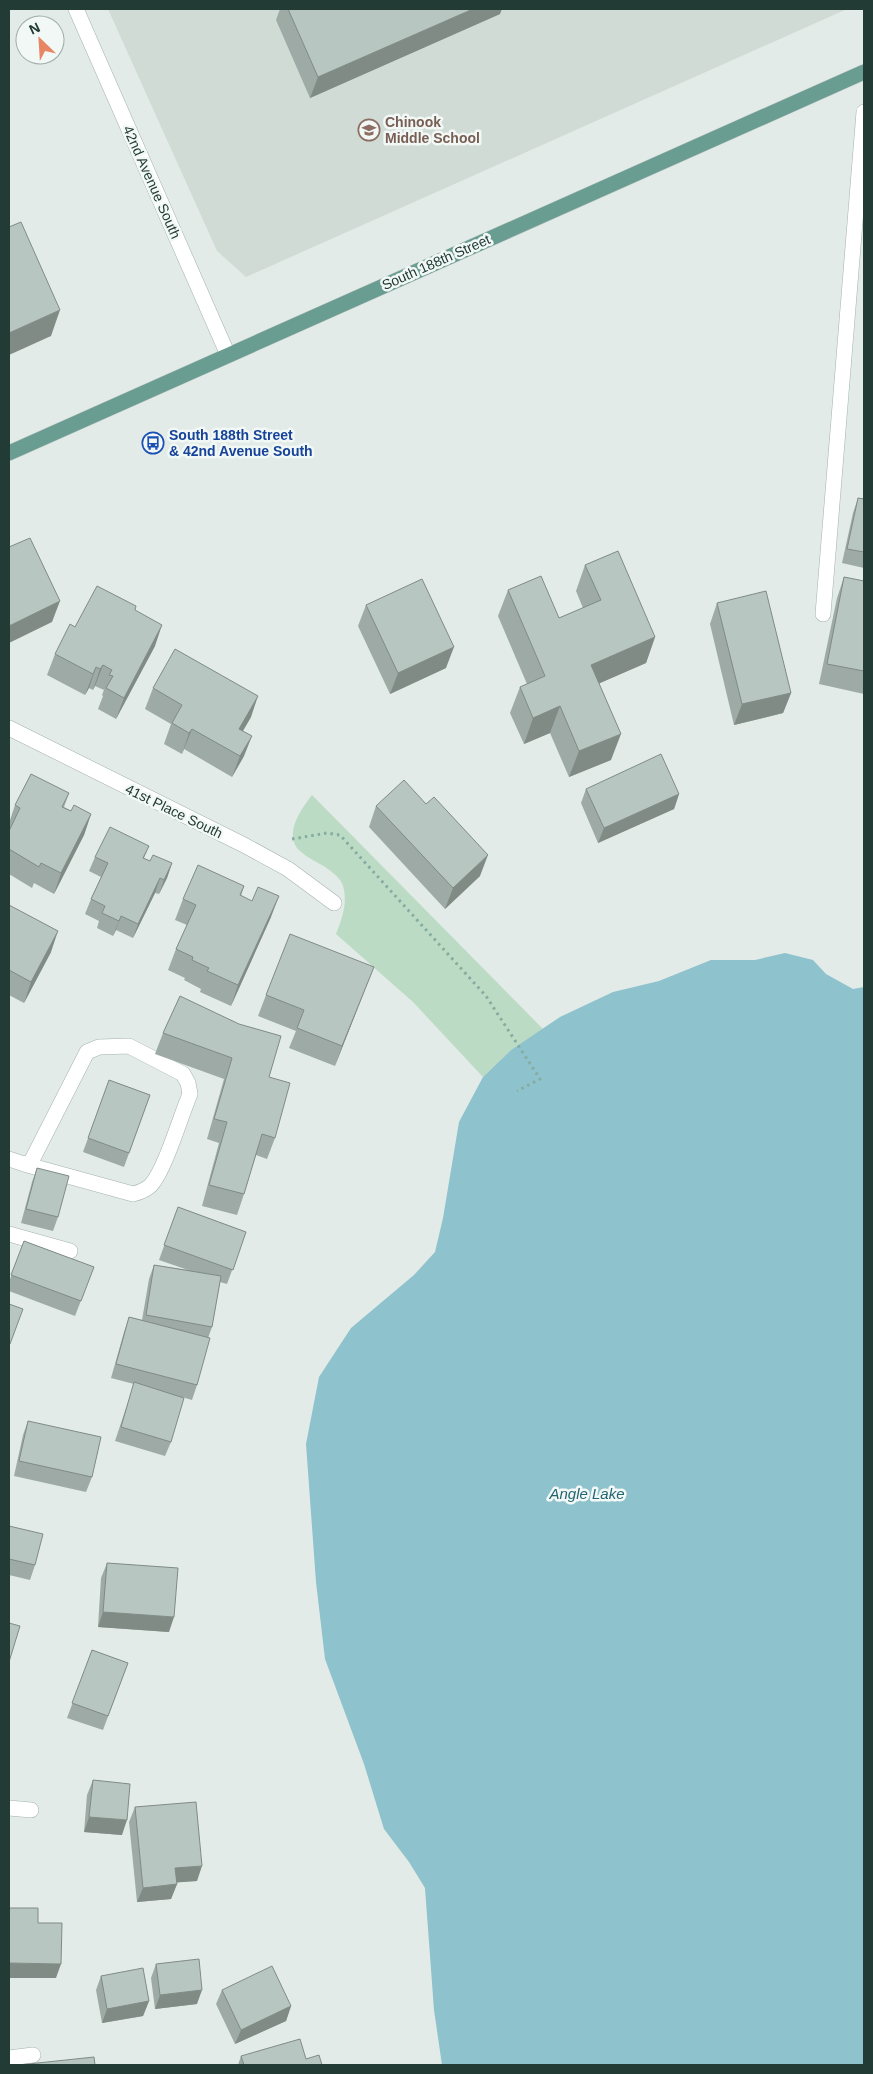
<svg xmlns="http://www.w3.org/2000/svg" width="873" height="2074" viewBox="0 0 873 2074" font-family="Arial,sans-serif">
<rect width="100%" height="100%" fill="#e2ebe7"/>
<path fill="#d0dbd6" d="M108,9H847L246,277L217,251Z"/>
<path fill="#bcdbc5" d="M312,795L543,1029L511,1050L483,1077L413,1002L336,934C342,918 348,903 343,886C341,878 331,871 325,867C317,862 306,857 299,850C283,834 302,808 312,795Z"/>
<path fill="#8ec2cc" d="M785,953L813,960L826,974L853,989L864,987V2065H442L434,2010L425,1888L409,1862L384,1829L364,1764L325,1659L316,1582L306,1444L319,1377L351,1328L414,1275L435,1252L443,1218L459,1122L483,1077L511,1050L560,1017L613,992L659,981L711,960H755Z"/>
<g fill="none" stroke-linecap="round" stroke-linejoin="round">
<g stroke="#a5b3ae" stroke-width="16">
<path id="service" d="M823,614L864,112
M9,1808L31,1810
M9,2058L33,2055"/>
</g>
<g stroke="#a5b3ae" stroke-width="16">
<path id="minor" d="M76,9L228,355
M9,728L244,845L288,869L334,903
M9,1159L24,1164L133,1194C141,1192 146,1190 151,1185C165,1170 181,1115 190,1094L188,1083L183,1074L129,1046L99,1047L87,1052L31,1162L24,1164
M9,1234L70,1251"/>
</g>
<g stroke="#c1c8c6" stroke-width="16">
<path id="primary" d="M9,453L864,72"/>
</g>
<path stroke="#85aca0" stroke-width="3" stroke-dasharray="2.5 4" stroke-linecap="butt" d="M292,839L327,833L340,835L486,996L540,1079L517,1091"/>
<use href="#service" stroke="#fff" stroke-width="15"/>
<use href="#minor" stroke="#fff" stroke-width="15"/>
<use href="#primary" stroke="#6a9d91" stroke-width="15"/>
</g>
<path fill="#9daaa5" d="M280,9H288L500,14L310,98L276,20Z
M858,498L864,499V568L842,563L853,513Z
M585,565L655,637L646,663L599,683L611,760L569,777L550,733L524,744L510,713L520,687L527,684L498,616L508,590L559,618L583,608L576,591Z
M844,577L864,581V694L819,684L837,598Z
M717,603L791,693L783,713L734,725L710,624Z
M366,605L446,668L390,694L358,626Z
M135,610L155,646L116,719L98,709L103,696L102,695L104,690L95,686L93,690L89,688L85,695L47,675L55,654L75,627Z
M153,688L251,717L243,731L244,756L232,777L184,749L182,754L164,744L171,724L145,709Z
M586,789L679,794L674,809L598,843L581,803Z
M69,793L64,807L71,811L91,814L84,835L54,894L34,883L32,888L9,874V831L10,827H9V823L15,805Z
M376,806L480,876L445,909L369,827Z
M149,846L144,858L150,861L172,863L167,878L159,894L155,893L133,938L116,930L113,936L97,928L99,921L85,914L91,899L101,877L89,871L95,857Z
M244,886L241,896L271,917L231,1006L200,992L201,989L184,980L185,978L168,970L176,949L187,925L175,920L183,899Z
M9,905L51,952L24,1003L9,995Z
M374,967L335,1066L289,1048L296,1031L258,1016L266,995Z
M180,996L269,1077L275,1138L267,1159L256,1155L244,1194L237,1215L202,1206L219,1143L207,1139L224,1079L155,1054L163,1033Z
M109,1080L150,1095L124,1167L83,1152Z
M37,1168L58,1217L53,1231L21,1223L32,1182Z
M178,1207L246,1232L227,1284L220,1282L212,1327L208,1338L197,1385L192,1400L182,1397L171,1442L165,1456L115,1441L134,1384L111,1378L124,1332L129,1317L142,1320L149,1279L154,1265L188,1270L159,1260Z
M24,1241L94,1267L75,1316L9,1291V1282Z
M28,1421L92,1477L86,1492L14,1476L23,1435Z
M9,1526L35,1565L30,1580L9,1575Z
M107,1563L169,1632L98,1627L101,1578Z
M92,1650L128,1663L103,1730L67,1718Z
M93,1780L122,1835L84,1832L87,1795Z
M135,1807L197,1881L176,1882L177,1884L171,1899L137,1902L129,1822Z
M156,1964L197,2004L155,2009L151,1978Z
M101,1976L149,2001L143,2016L102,2023L96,1990Z
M222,1990L291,2006L286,2021L235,2044L216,2004Z
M241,2056L306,2059L322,2065H238Z"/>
<path fill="#808b86" d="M473,9H502L500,14L310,98L318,77Z
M60,310L51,336L9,355V333Z
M60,601L52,622L9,643V626Z
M162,625L155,646L116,719L124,698Z
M655,637L646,663L582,691L591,665Z
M454,647L446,668L390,694L398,673Z
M103,665L95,686L93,690L100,669Z
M96,667L89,688L85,695L93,674Z
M791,693L783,713L734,725L742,704Z
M258,696L251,717L232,749L239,729Z
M560,706L550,733L524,744L533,718Z
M192,729L182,754L189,733Z
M621,734L611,760L569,777L579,751Z
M252,736L244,756L232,777L240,756Z
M679,794L674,809L598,843L604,828Z
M91,814L84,835L54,894L61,873Z
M488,855L480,876L445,909L453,888Z
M172,863L167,878L159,894L164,880Z
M160,878L155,893L133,938L138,924Z
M279,896L271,917L231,1006L238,985Z
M121,916L116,930L113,936Z
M58,931L51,952L24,1003L31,982Z
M374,967L366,987L335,1066L342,1046Z
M103,1612L174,1617L169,1632L98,1627Z
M89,1817L127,1820L122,1835L84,1832Z
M202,1866L197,1881L170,1883L175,1868Z
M177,1884L171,1899L137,1902L143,1888Z
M9,1963L61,1964L56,1978H9Z
M202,1990L197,2004L155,2009L160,1995Z
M149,2001L143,2016L102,2023L107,2009Z
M291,2006L286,2021L235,2044L241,2030Z"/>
<path fill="#b7c6c0" stroke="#808b86" d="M288,9H473L318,77Z
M21,222L60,310L9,333V227Z
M858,498L864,499V552L847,549Z
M30,538L60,601L9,626V547Z
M618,551L655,637L591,665L621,734L579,751L560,706L533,718L520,687L545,676L508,590L541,576L559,618L601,600L585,565Z
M844,577L864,581V671L827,664Z
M422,579L454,647L398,673L366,605Z
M97,586L136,606L135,610L162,625L124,698L106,688L113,676L109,675L112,670L103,665L100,669L96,667L93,674L55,654L70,624L75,627Z
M766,591L791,693L742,704L717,603Z
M175,649L258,696L239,729L252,736L240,756L192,729L189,733L172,723L182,705L153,688Z
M661,754L679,794L604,828L586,789Z
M31,774L69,793L62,807L71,811L74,805L91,814L61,873L41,863L39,867L9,849V831L20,808L15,805Z
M404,780L426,804L434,797L488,855L453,888L376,806Z
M110,827L149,846L143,858L150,861L153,855L172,863L164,880L160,878L138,924L121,916L119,921L102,913L105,906L91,899L108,863L95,857Z
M198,865L244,886L240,895L252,901L258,887L279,896L238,985L207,971L209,968L192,960L193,957L176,949L196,905L183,899Z
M9,905L58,931L31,982L9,970Z
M290,934L374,967L342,1046L297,1028L304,1010L266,995Z
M180,996L239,1024L281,1036L269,1077L290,1083L275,1138L262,1134L244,1194L209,1185L227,1122L214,1119L232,1058L163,1033Z
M109,1080L150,1095L129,1153L88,1138Z
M37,1168L69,1176L58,1217L26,1209Z
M178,1207L246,1232L233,1270L164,1245Z
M24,1241L94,1267L81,1301L11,1275Z
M154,1265L221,1276L212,1327L146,1315Z
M9,1304L23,1309L10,1344H9Z
M129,1317L210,1338L197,1385L116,1364Z
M134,1382L184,1398L171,1442L121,1427Z
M28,1421L101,1437L92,1477L19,1461Z
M9,1526L43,1534L35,1565L9,1559Z
M107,1563L178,1568L174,1617L103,1612Z
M9,1623L20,1626L9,1662Z
M92,1650L128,1663L108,1716L72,1703Z
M93,1780L130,1784L127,1820L89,1817Z
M196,1802L202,1866L175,1868L177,1884L143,1888L135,1807Z
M9,1908H38V1923H62L61,1964L9,1963Z
M199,1959L202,1990L160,1995L156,1964Z
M272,1966L291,2006L241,2030L222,1990Z
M143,1968L149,2001L107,2009L101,1976Z
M300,2039L306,2059L319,2055L322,2065H244L241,2056Z
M94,2057L95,2065H19Z"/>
<defs>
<g id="school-ring" transform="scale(1.125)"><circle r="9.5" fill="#f2f8f5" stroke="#8d6e63" stroke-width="1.5"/><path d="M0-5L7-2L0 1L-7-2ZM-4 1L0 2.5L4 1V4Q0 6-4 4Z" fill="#8d6e63"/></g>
<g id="bus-ring" transform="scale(1.125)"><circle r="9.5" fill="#f2f8f5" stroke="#1a4fb4" stroke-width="1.5"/><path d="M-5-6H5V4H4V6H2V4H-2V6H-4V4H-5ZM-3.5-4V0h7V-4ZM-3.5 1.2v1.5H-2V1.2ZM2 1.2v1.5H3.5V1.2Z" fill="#1a4fb4"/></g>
</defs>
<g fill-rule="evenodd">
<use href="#school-ring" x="369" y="130"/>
<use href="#bus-ring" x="153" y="443"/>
</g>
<g text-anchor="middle" stroke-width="5" stroke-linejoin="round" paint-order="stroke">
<g font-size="14" font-weight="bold" fill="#785e54" stroke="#f2f8f5" text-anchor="start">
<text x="385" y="127">Chinook<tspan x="385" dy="16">Middle School</tspan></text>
</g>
<g font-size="14" fill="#233b35" stroke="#f2f8f5">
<text transform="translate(152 182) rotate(66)" y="5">42nd Avenue South</text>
<text transform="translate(436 262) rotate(-24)" y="5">South 188th Street</text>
<text transform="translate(174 811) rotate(26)" y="5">41st Place South</text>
</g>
<g font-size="14" font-weight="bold" fill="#164399" stroke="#f2f8f5" text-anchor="start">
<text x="169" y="440">South 188th Street<tspan x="169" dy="16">&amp; 42nd Avenue South</tspan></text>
</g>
<g font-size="15" font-style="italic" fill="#226472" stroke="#f2f8f5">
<text x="587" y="1499">Angle Lake</text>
</g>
</g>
<rect width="873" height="2074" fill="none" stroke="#233b35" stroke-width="20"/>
<g transform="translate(40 40) rotate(335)"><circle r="24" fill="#f2f8f5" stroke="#9faca8"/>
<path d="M0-4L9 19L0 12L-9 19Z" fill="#e78664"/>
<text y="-8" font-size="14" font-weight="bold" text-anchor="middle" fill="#233b35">N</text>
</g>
</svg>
